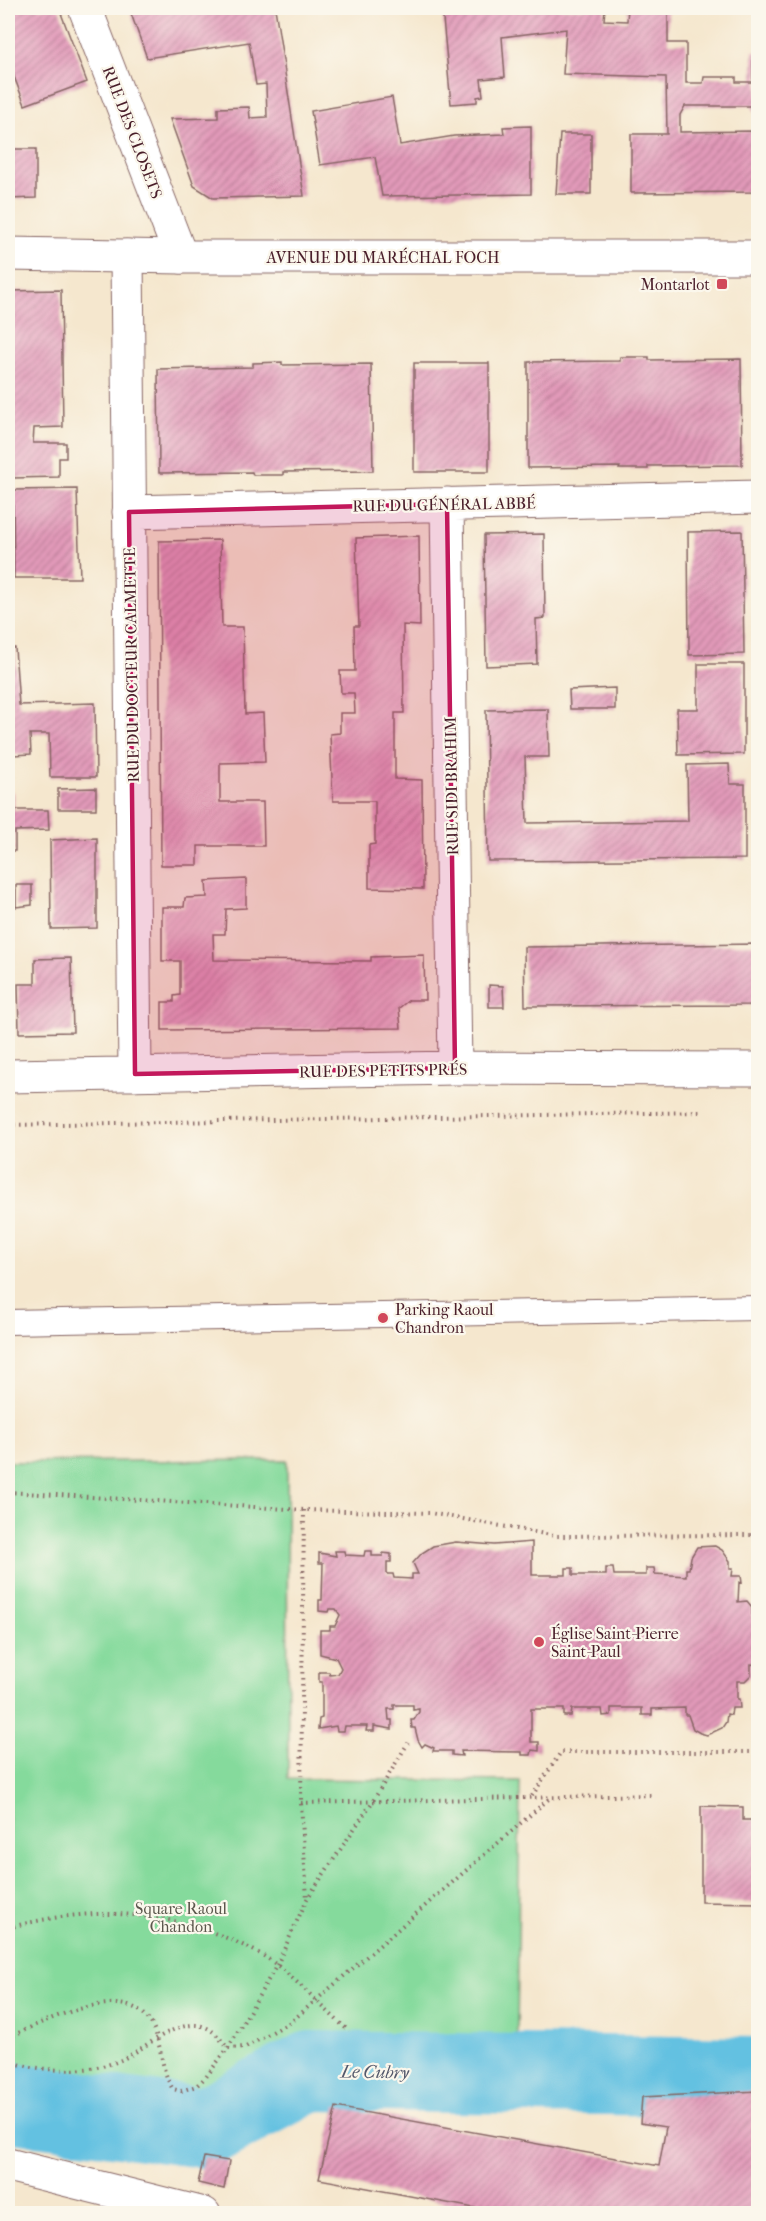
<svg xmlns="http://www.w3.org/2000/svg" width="766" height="2221" viewBox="0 0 766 2221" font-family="'IM FELL French Canon',serif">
<defs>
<pattern id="building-hatch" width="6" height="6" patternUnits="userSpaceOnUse" patternTransform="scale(1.5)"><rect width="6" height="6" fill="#e29ab9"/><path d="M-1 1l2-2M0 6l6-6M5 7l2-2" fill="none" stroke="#b97d97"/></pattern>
</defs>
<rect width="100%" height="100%" fill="#fbf7ec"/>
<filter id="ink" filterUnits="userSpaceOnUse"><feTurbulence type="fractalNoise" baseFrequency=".0167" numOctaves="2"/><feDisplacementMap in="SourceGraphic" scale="12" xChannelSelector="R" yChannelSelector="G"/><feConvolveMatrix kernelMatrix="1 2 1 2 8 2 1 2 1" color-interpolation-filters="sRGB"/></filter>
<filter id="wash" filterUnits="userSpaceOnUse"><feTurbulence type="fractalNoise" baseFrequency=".008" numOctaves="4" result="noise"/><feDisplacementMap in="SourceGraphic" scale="24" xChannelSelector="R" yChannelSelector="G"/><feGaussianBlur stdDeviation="1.35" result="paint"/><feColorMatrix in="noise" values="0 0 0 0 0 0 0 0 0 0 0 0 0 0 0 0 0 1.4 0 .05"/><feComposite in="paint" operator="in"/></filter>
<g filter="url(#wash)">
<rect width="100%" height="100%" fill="#f5e7ce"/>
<path fill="#85da9c" stroke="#687c64" stroke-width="1.5" d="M287,1460L288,1779L520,1781L517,2040L297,2050L200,2109L8,2088V1462Z"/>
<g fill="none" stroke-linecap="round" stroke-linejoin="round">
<path stroke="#63c1e1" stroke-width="80" d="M8,2102L204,2128L311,2071L758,2077"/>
</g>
<g id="blocks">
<path fill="url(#building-hatch)" d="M8,8H59L87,82L25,105L8,61V15L11,14Z
M129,8H275L304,196L213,198L194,186L170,119L218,118V108L249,107L250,118L267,117L266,84L256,85L249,42L147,58Z
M442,8H605L604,20L627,21L628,8H668V43H686V83H703L704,77H736V82H753V51H758V118L752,106H685L680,115V132L758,131V192L631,193V134H667L666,77L563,74L566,29L502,37L505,77L481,79L483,96L477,97V102L451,104Z
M392,97L400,145L454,136L504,134L503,127L531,126V194L382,196L375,157L320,165L311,111Z
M8,128H11L10,149H36V198L8,199Z
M560,134H591V194H556Z
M61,290L63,427L34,428L33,443H66V458H59V477L12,478L8,291Z
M620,357H649V360L741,359L742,465L648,466V469H619L620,467L528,468V362L620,361Z
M282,362V365L371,364L373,471L283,472V475H253L252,472L159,473L158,369L253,367V363Z
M414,363H489V472H414Z
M77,489L80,578H14L13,490Z
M742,531L744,654L689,655L688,532Z
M544,534L545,618L536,619L537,664L486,666L484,535Z
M419,536L420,626L403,625L404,713H395V779L422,780L423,889L369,888V845L375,844V801H333L331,757L330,734L340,733V713H355L354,693H341L340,671H355L354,626H359L356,538Z
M220,540L222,627H243L245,714L263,713L265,762L220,763V802H263L264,846H198V865H161L159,541Z
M8,648H15L19,705L95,703L96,777H50L49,734H30L31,754L13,755L12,705H8Z
M698,664H744V754L678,755L677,709H698Z
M615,688V709H570L569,690Z
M548,709L549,757H525L527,823L688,821L687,765L729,764L730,784H745V859L488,861L486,710Z
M96,788V809H58V789Z
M8,792H14V810H48L49,830L15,831V851H8Z
M97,838V928L51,929L50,840Z
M246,879V908L226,909L225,934H213L214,960L371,961V957L424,955L425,1000H409L399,1008L401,1028L162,1030V1002H174V996L180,995V961H162V907H184L185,898L207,897L206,881Z
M16,885H32V905L16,907Z
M758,944V1005L525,1006L524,947Z
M71,958L73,1032L19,1033L18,984H35V959Z
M489,985L503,986L504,1007H489Z
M456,1542L494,1545L532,1542V1575H566V1568H573V1575H606V1568H613L614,1575H646V1568H654L655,1574L686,1576V1569H689L691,1557L697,1547L715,1546L722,1550L730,1561V1568H733L732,1576H741L742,1583L739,1582L738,1602L747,1601L752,1607V1617H758V1665L751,1664V1675L745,1681H737V1699H739L740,1708H732L731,1715L727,1714L726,1722L722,1728L707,1735L700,1733L693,1729L688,1715H685V1708L652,1709V1715H642V1708H611V1715L603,1716L602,1709H572L571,1716H564V1709H531V1742H539V1751L532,1750L531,1755H522V1752L461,1751L462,1756L452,1755V1751H433L434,1748L425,1744L422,1747L418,1740L415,1728H412L411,1720H414L419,1712V1709L413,1710V1705H394V1709H388L389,1720H392V1729L374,1726V1731H366L367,1726H345L344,1731H337L336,1726L318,1729L319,1719L322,1718V1682H319V1672H329L330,1675L338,1674L341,1668L336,1658L320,1654V1630H330V1626H335L340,1615L336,1609H329L328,1612L319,1611V1600H322L323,1563H319V1553L336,1556L335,1551H344L345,1555L364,1556L365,1551H372V1556H383V1553L391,1554V1562H387V1574H393L394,1578L412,1579V1574H418L413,1563L422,1553L433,1546Z
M701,1806L743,1807V1820H758V1903L701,1902Z
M758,2091V2214H506L319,2179L336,2107L659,2166L666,2127L640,2123L642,2097Z
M204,2157L229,2161L224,2189L198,2183Z"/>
</g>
</g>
<g filter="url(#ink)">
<use href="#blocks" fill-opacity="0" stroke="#866564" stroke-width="1.5"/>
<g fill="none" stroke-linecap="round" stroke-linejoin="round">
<g stroke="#866564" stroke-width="26">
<path id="lane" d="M8,1322L758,1308"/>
</g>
<g stroke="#866564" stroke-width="35">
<path id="street" d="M85,8L181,257
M127,256L135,1074
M447,504L455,1068
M129,512L758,497
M8,1076L455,1068L758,1069
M8,2165L204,2214"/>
</g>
<g stroke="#866564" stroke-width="35">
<path id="secondary" d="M8,254L181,257H758"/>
</g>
<path stroke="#866564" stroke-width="4" stroke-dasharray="1.5 4.5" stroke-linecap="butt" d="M8,1125L703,1112
M8,1492L304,1510L430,1513L556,1536L758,1535
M304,1510L301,1803L307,1899
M532,1796L561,1752H758
M301,1803L653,1795
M8,1928C79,1908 152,1908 222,1936C241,1944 262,1953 278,1966C303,1986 325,2010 349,2031
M8,2038C39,2023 123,1981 149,2020C163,2040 159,2069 173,2089L181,2091L196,2086L206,2077L228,2048L277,1965L307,1899L373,1801L408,1743
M8,2061C40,2072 88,2074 121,2060C144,2050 185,2010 212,2031C218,2035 223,2043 228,2048L246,2047L292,2021L551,1797"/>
<use href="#lane" stroke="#fff" stroke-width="24"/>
<use href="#street" stroke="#fff" stroke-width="33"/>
<use href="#secondary" stroke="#fff" stroke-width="33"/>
</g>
</g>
<path fill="#c2185b" fill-opacity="0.2" stroke="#c2185b" stroke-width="4.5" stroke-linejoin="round" d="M447,504L455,1068L135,1074L129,512Z"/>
<g fill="#d1495b" stroke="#fbf7ec" stroke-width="2">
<rect x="716" y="278" width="12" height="12" rx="3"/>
<circle cx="383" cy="1318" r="6"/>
<circle cx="539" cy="1642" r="6"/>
</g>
<g text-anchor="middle" stroke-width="4.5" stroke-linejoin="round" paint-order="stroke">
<g font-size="16" fill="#4a1f2b" stroke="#fbf7ec">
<text transform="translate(133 132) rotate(69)" y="6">RUE DES CLOSETS</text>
<text x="383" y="263">AVENUE DU MARÉCHAL FOCH</text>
<text transform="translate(444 504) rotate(-1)" y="6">RUE DU GÉNÉRAL ABBÉ</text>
<text transform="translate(131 665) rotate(-91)" y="6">RUE DU DOCTEUR CALMETTE</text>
<text transform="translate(451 786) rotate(-91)" y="6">RUE SIDI BRAHIM</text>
<text transform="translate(383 1070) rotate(-1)" y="6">RUE DES PETITS PRÉS</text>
</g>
<g font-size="16" fill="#4a1f2b" stroke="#fbf7ec" text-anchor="start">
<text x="710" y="290" text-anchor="end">Montarlot</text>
<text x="395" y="1315">Parking Raoul<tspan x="395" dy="18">Chandron</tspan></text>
<text x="551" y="1639">Église Saint-Pierre<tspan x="551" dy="18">Saint-Paul</tspan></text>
</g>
<g font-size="16" fill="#5c574d" stroke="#fbf7ec">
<text x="181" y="1914">Square Raoul<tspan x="181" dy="18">Chandon</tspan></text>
</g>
<g font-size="18" font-style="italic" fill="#53586b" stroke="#fbf7ec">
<text transform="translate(375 2072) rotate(1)" y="6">Le Cubry</text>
</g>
</g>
<rect width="766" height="2221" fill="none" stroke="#fbf7ec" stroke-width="30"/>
</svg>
